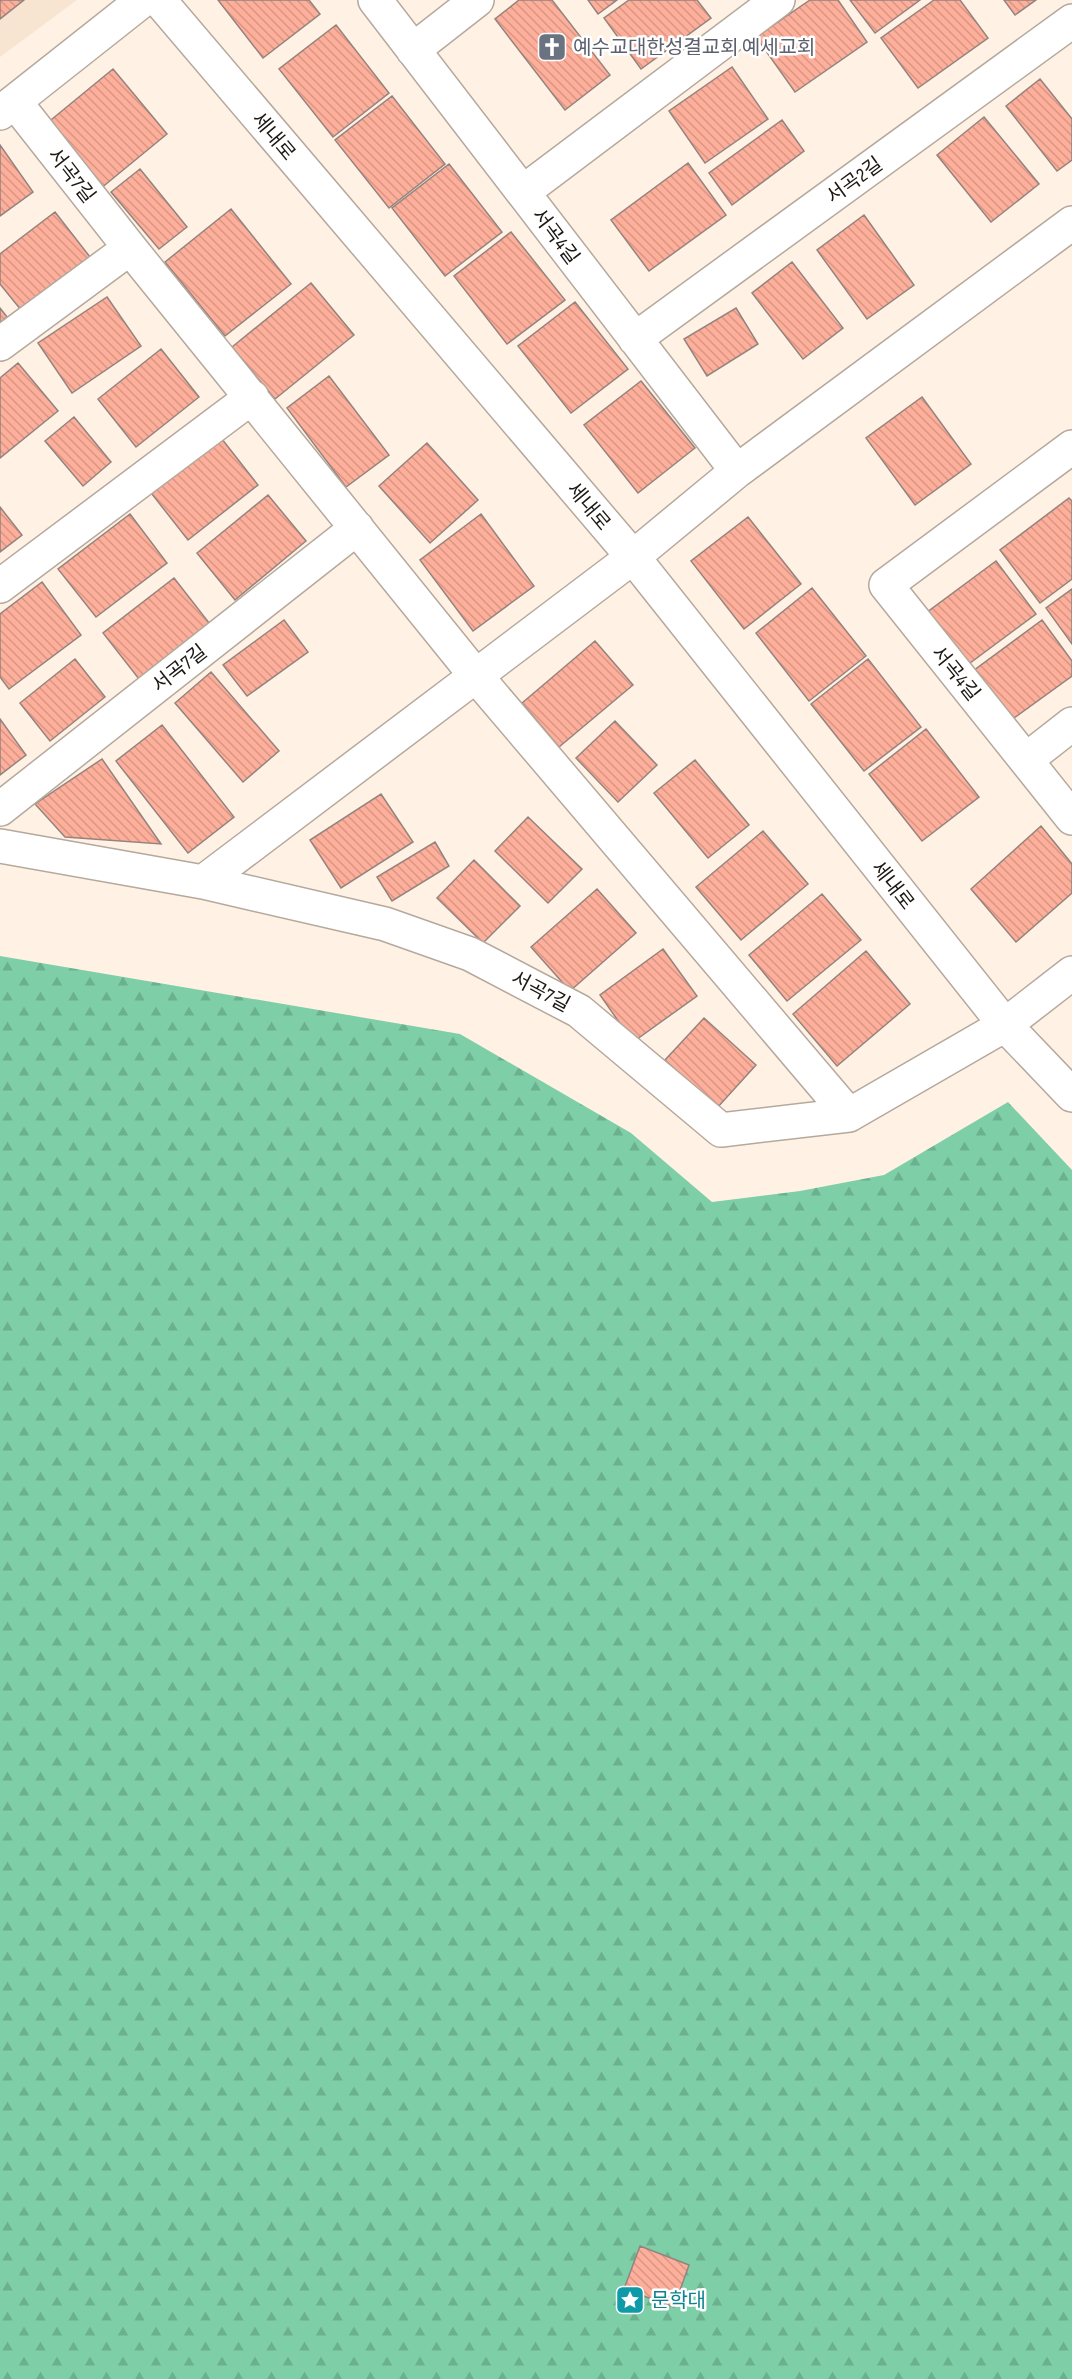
<svg xmlns="http://www.w3.org/2000/svg" width="1072" height="2379" viewBox="0 0 1072 2379" font-family="'Sofia Sans Condensed','Noto Sans KR',sans-serif">
<defs>
<pattern id="forest-firs" width="22" height="20" patternUnits="userSpaceOnUse" patternTransform="scale(1.5)"><rect width="22" height="20" fill="#7ecfa7"/><path d="M5 1l3.5 6h-7zM16 11l3.5 6h-7z" fill="#6cb18f"/></pattern>
<pattern id="building-back-hatch" width="6" height="6" patternUnits="userSpaceOnUse" patternTransform="scale(1.5)"><rect width="6" height="6" fill="#feaf9b"/><path d="M-1 5l2 2M0 0l6 6M5-1l2 2" fill="none" stroke="#d99684"/></pattern>
</defs>
<rect width="100%" height="100%" fill="#fff2e5"/>
<path fill="#f7e5d2" d="M0,0H77L0,57Z"/>
<path fill="url(#forest-firs)" d="M0,956L460,1034L631,1133L712,1202L800,1191L884,1175L1008,1102L1072,1170V2379H0Z"/>
<path fill="url(#building-back-hatch)" stroke="#94837e" stroke-width="1.5" d="M0,0H24L0,19Z
M218,0H309L320,14L263,58Z
M519,0H552L610,75L565,110L495,19Z
M588,0H617L598,14Z
M629,0H697L711,18L641,69L604,18Z
M810,0H838L867,42L795,92L756,37Z
M850,0H920L875,33Z
M934,0H960L988,38L918,88L881,38Z
M1004,0H1036L1015,15Z
M336,25L389,93L333,137L279,69Z
M732,67L768,119L705,163L669,111Z
M113,69L167,134L100,189L46,124Z
M1040,79L1072,119V160L1057,171L1006,106Z
M392,96L445,164L389,208L335,140Z
M984,117L1039,184L991,222L937,155Z
M782,120L804,151L732,205L709,173Z
M0,145L33,192L0,216Z
M688,163L726,215L649,271L611,220Z
M449,164L502,232L445,276L392,208Z
M140,169L187,227L159,249L111,192Z
M231,209L291,284L225,336L165,262Z
M55,212L90,257L21,310L0,284V254Z
M864,215L914,285L867,319L817,250Z
M511,232L565,300L507,344L454,276Z
M792,262L843,328L803,359L752,293Z
M311,283L354,335L275,399L232,347Z
M107,297L141,346L72,393L38,343Z
M575,302L628,369L571,413L518,346Z
M0,308L7,317L0,323Z
M736,308L758,344L707,376L684,339Z
M161,349L199,397L136,447L98,399Z
M18,363L58,411L0,458V378Z
M329,376L389,455L346,487L287,408Z
M641,381L695,448L638,493L584,425Z
M922,397L971,464L915,505L866,438Z
M74,417L111,462L83,486L45,441Z
M218,434L258,485L188,540L148,489Z
M427,443L478,500L430,543L379,486Z
M268,495L306,541L235,600L197,553Z
M1069,498L1072,501V579L1040,603L1000,550Z
M0,507L22,535L0,552Z
M130,514L167,563L96,617L58,569Z
M481,514L534,586L473,631L420,560Z
M748,517L801,584L744,629L691,561Z
M996,561L1036,614L966,666L926,613Z
M174,578L210,624L139,679L103,633Z
M42,582L81,635L9,689L0,677V614Z
M812,588L866,656L809,701L756,633Z
M1072,589V644L1046,608Z
M284,620L308,652L247,696L223,665Z
M1042,620L1072,661V676L1010,721L973,671Z
M595,641L633,685L559,747L522,703Z
M75,659L105,697L50,741L20,703Z
M868,659L921,727L864,771L811,704Z
M211,672L279,751L243,782L175,703Z
M0,719L26,755L0,775Z
M615,721L657,765L618,802L576,758Z
M162,725L234,817L188,853L116,761Z
M926,729L979,797L922,841L869,774Z
M102,759L161,844L65,837L35,804Z
M695,760L749,825L708,858L654,793Z
M381,794L413,842L341,888L310,840Z
M528,817L582,869L548,903L495,851Z
M1041,826L1072,864V893L1016,942L971,889Z
M763,831L808,884L741,940L696,887Z
M435,842L449,866L392,901L377,877Z
M474,860L520,906L483,943L437,898Z
M597,889L636,933L570,991L531,947Z
M822,894L861,940L787,1001L749,955Z
M663,949L697,996L633,1042L600,995Z
M866,951L910,1004L837,1066L793,1014Z
M704,1018L756,1065L717,1108L665,1060Z
M640,2246L689,2265L674,2307L624,2289Z"/>
<g fill="none" stroke-linecap="round" stroke-linejoin="round">
<g stroke="#b5a99d" stroke-width="36">
<path id="minor" d="M159,0L633,557L1005,1025L1072,1095
M375,0L737,471
M413,50L477,0
M15,102L130,248L476,676L849,1115
M0,113L143,0
M523,192L778,0
M635,339L1072,21
M0,344L130,248
M1072,447L886,585L1072,818
M0,586L252,397
M1026,760L1072,724
M0,809L357,528
M0,846L203,882L385,924L470,954L579,1011L721,1130L849,1115L1005,1025L1072,973
M203,882L633,557L737,471L1072,223"/>
</g>
<use href="#minor" stroke="#fff" stroke-width="33"/>
</g>
<defs>
<g id="church-square" transform="scale(1.5)"><rect x="-9" y="-9" width="18" height="18" rx="4" fill="#6b7280" stroke="#fff"/><path d="M-1.2-6h2.4v3.5h3.3v2.4h-3.3V6h-2.4V-.1h-3.3v-2.4h3.3Z" fill="#fff"/></g>
<g id="sight-square" transform="scale(1.5)"><rect x="-9" y="-9" width="18" height="18" rx="4" fill="#0f9aa8" stroke="#fff"/><path d="M0-6L1.8-2.2L6-1.7L2.9 1.2L3.7 5.4L0 3.3L-3.7 5.4L-2.9 1.2L-6-1.7L-1.8-2.2Z" fill="#fff"/></g>
</defs>
<g fill-rule="evenodd">
<use href="#church-square" x="552" y="47"/>
<use href="#sight-square" x="630" y="2300"/>
</g>
<g text-anchor="middle" stroke-width="5" stroke-linejoin="round" paint-order="stroke">
<g font-size="20" fill="#5b616d" stroke="#fff" text-anchor="start">
<text x="573" y="54">예수교대한성결교회 예세교회</text>
</g>
<g font-size="20" fill="#1b1712" stroke="#fff">
<text transform="translate(274 136) rotate(50)" y="7">세내로</text>
<text transform="translate(72 175) rotate(52)" y="7">서곡7길</text>
<text transform="translate(854 180) rotate(-36)" y="7">서곡2길</text>
<text transform="translate(556 236) rotate(53)" y="7">서곡4길</text>
<text transform="translate(589 506) rotate(50)" y="7">세내로</text>
<text transform="translate(179 668) rotate(-38)" y="7">서곡7길</text>
<text transform="translate(956 673) rotate(51)" y="7">서곡4길</text>
<text transform="translate(893 885) rotate(52)" y="7">세내로</text>
<text transform="translate(541 991) rotate(28)" y="7">서곡7길</text>
</g>
<g font-size="20" fill="#0d838f" stroke="#fff" text-anchor="start">
<text x="651" y="2307">문학대</text>
</g>
</g>
</svg>
